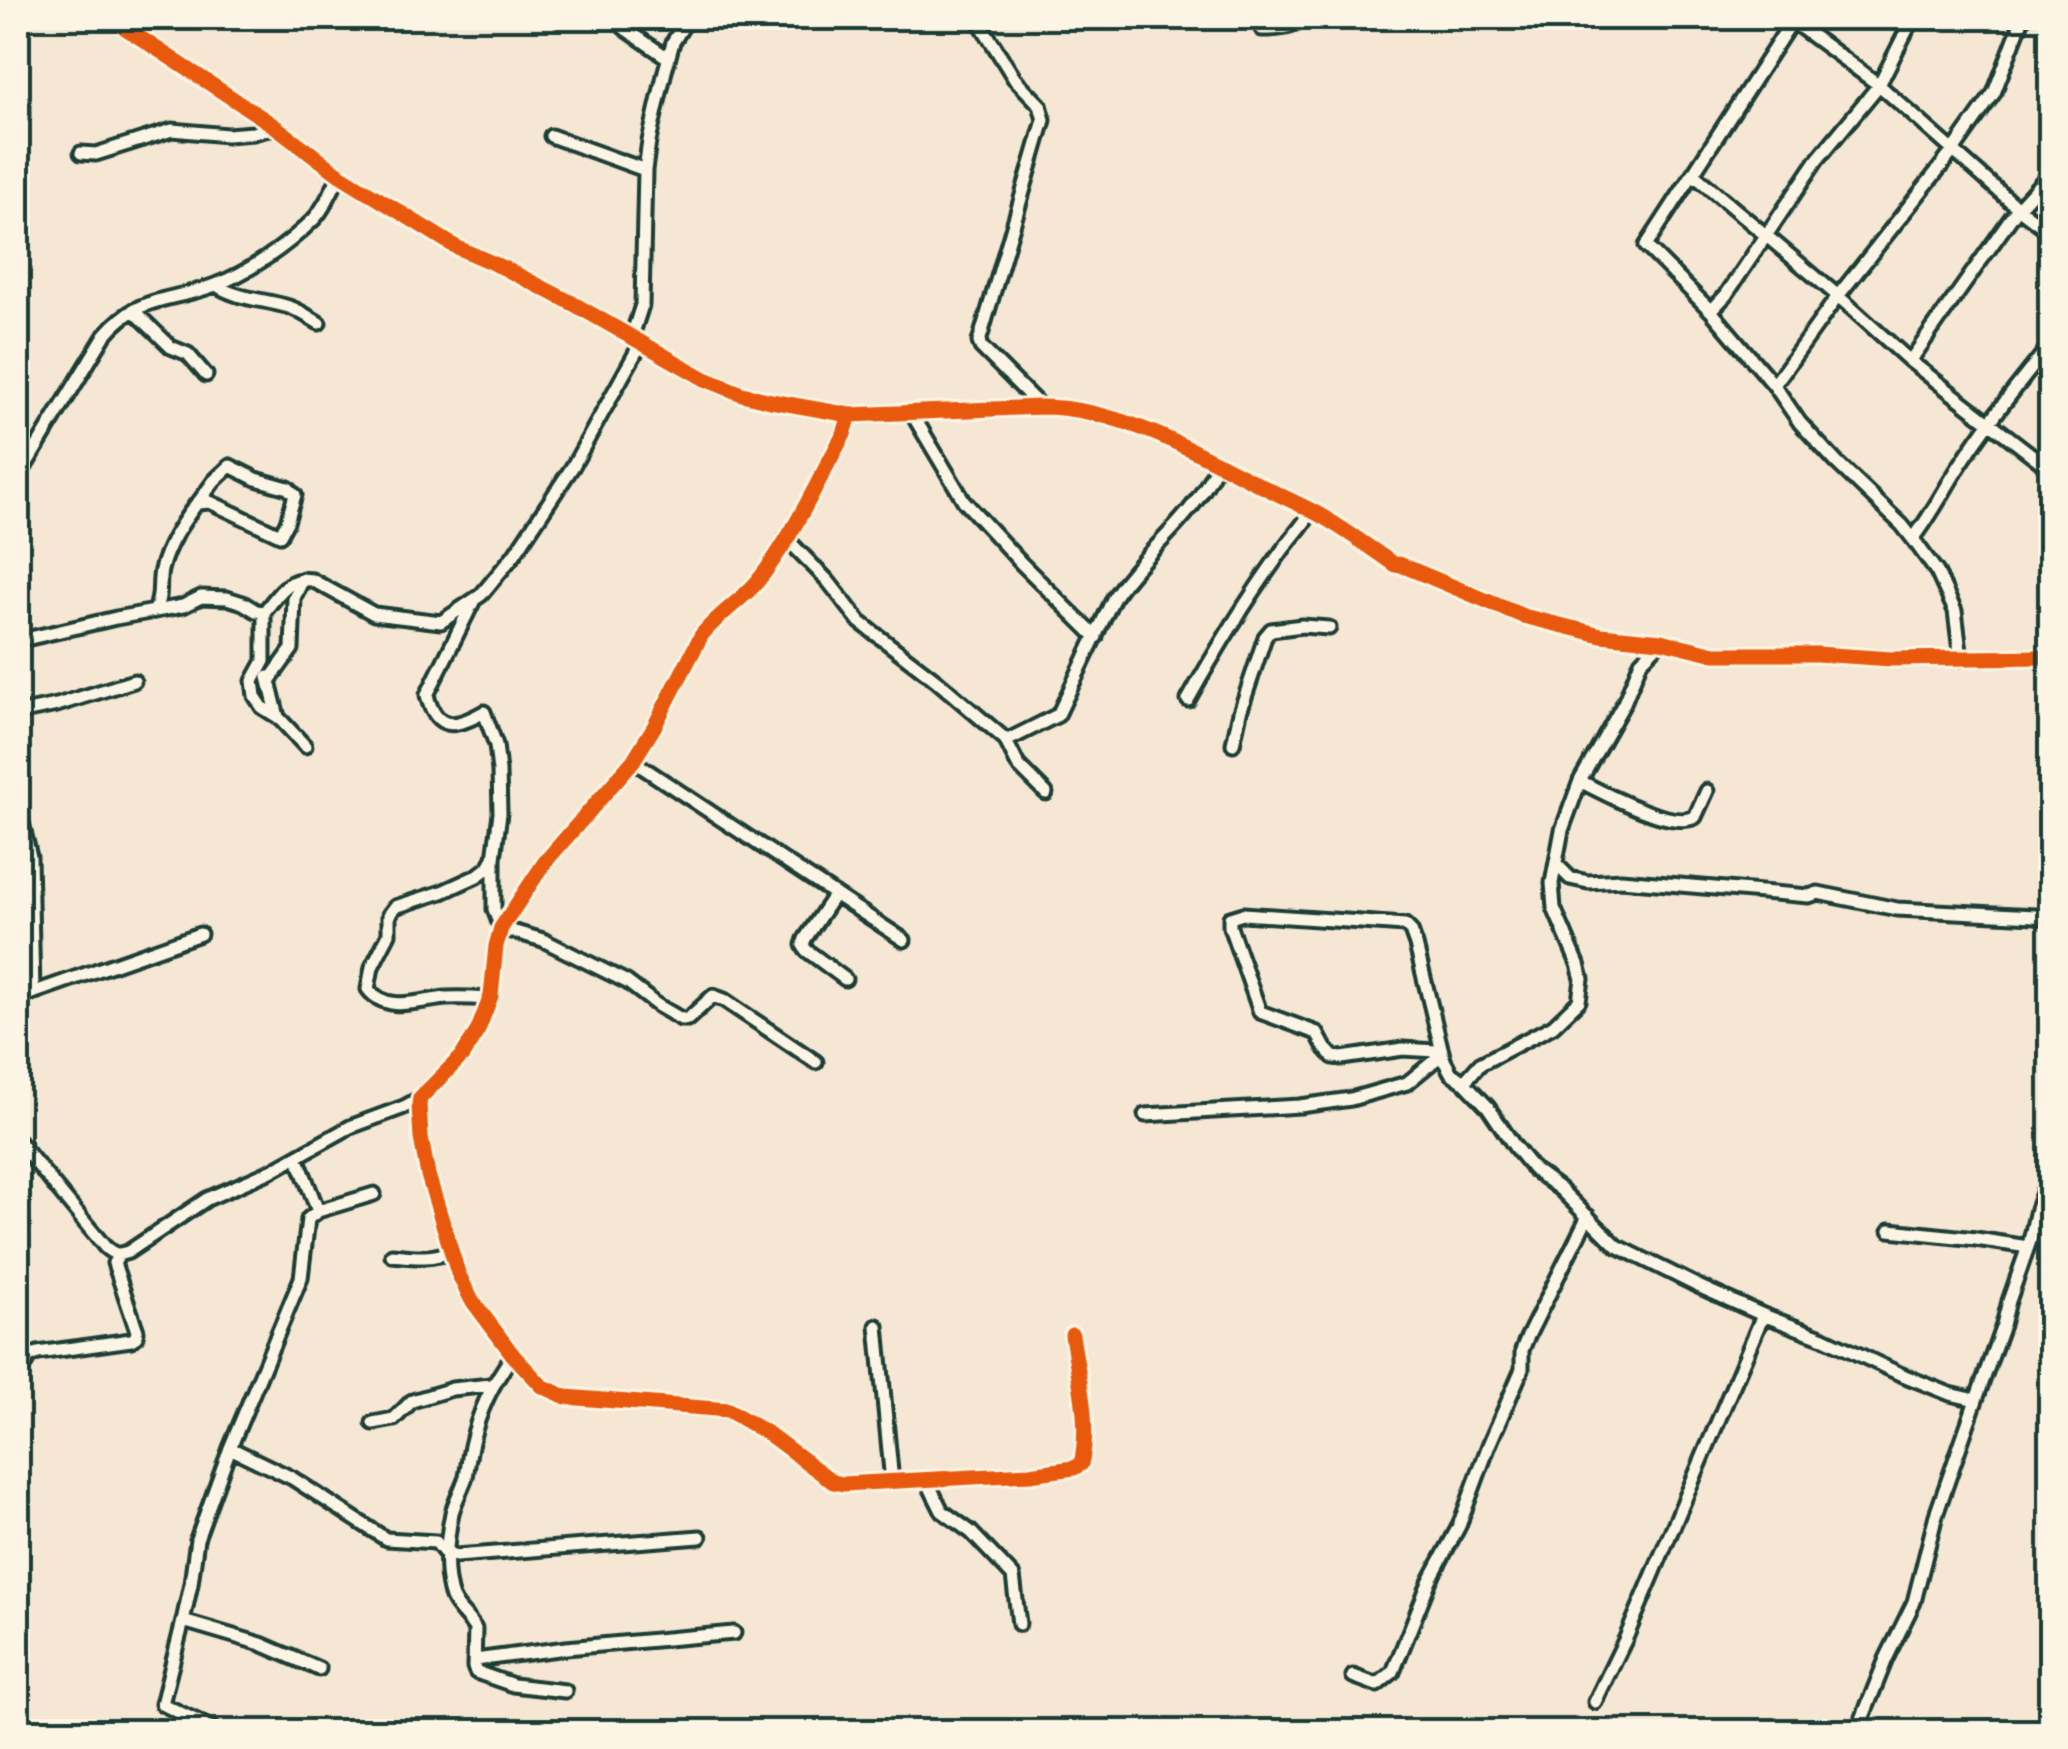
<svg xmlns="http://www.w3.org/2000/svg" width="2068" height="1749" viewBox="0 0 2068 1749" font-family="'Gochi Hand',sans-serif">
<rect width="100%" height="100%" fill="#f6e6d4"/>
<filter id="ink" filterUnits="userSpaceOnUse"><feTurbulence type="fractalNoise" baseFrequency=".01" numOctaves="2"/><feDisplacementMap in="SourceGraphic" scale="20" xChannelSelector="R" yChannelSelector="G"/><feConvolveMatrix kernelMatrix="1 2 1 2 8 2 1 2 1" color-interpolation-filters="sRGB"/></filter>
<g filter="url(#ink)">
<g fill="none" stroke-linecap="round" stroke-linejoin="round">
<g stroke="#1f3d34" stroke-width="19">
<path id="minor" d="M110,18L276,127L340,175L456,247L506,269L572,303L705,379L742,394L771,401L850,415L1041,407C1115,407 1192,449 1256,483C1276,494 1298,503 1318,514C1345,529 1370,548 1395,565L1399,564L1523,616L1601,635L1661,641L1715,654H1817L1892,659L2050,657
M613,18L627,30L668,58
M977,18L1014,78L1040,105L1044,120L979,342L981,347L1041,407
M1794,18L1646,246L1711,311L1774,385L1800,423L1837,463L1902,525L1913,539L1937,572L1955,611L1961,659
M1792,21L1879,85L2018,208L2050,232
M1262,29C1277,29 1294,28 1305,18
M551,136L645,170
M81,153L96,154L172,130L227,135L253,133L276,127
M1693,174L1838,296L1910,361L2050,469
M216,285C239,300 264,299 289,307C299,310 310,318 319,323
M133,310L171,347L188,354L206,375
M1711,311L1726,295L1817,160L1879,85L1913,18
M632,336L642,305L645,170L649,141L665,71L673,42L688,18
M1910,361L2018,208L2050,173
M1774,385L1838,296L1953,151L1994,93L2023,18
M911,412L964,501L1022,564L1096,637
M850,415L844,434C817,482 792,539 757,582C740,602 717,615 701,636L654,727L633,761L545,862L501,928L496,946L491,996L478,1030L462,1056L420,1098L419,1105L421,1138L428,1175L458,1273L471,1299L513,1355L542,1386L566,1397L728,1410L770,1435L833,1482L843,1484L1030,1474L1074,1468L1081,1464C1091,1422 1078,1377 1072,1335
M18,478L105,335C139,294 171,302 215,285C250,272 286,246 312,221C324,210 332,189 340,175
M786,538L828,581L860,622L937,681L1005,739L1018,765L1046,793
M1913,539C1931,516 1944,490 1960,465C1987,423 2019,384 2050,345
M474,600L427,695C436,732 456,728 484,712L496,745L499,771L500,813L494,858L489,867L477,876L442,892L395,907L389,915V934L372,967L368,989C387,1014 420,1000 447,998C461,997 475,998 489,999
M155,610C162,596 158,585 161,570C167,545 182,523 197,503H198L210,502L280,535L287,522L295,495L288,488L256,479L230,466L214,481L198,503
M264,612V661L253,681L255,696L262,707L278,717L305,746
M18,637L30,638L116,618L183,606L201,597L227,598L243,603L256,611L264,612C278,596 287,576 312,580L374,614L441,622L481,595L514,555L573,466L641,343
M1661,641L1641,661L1624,703L1580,781L1562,830L1552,883L1554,908L1578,964L1582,979L1579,1001L1553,1026L1480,1064L1464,1082L1488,1107L1515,1147L1533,1169L1560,1189L1617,1246L1698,1286L1763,1315L1824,1338L1900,1374L1950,1394L1976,1400L2003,1325L2009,1301L2030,1241L2037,1209L2050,1174
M268,677L278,717
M269,681L292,649L294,598L303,579
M1188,700C1216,650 1246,601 1279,555C1289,540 1302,527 1312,511
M18,713L57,705L134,681
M1006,741L1058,715L1114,597C1148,546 1192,522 1218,463
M1233,744L1240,712L1265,637L1271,630L1302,626L1329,628
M633,761L904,940
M1580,781C1603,793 1672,830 1695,817L1707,791
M18,805L30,857L33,992
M494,858V909L501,928L543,940L627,982L657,1005L681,1019H688L713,996L724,1000L816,1062
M1557,865L1570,878L1588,882L1621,880L1809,896L1818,893L1897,909L2035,916L2050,919
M835,894L805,939L803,945L806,950L845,979
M18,998L200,934
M1446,1064L1436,1051L1403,1049L1342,1058L1333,1057L1325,1048L1317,1033L1260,1012L1230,927V918L1243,914L1405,925L1411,931L1416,945L1444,1060L1451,1073L1464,1082
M1145,1115L1300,1106L1351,1099L1407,1083L1440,1056
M18,1141L105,1247C113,1254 117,1256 128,1252L207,1199L271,1171L350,1127L404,1107L420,1098
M297,1157L318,1211L308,1219L301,1278L230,1448L197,1539L191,1584L183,1621L261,1644L319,1669
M2037,1209L2050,1216
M318,1211L374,1194
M1890,1230L1976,1239L2028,1247
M392,1255C413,1257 432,1260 451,1251
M877,1326L892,1482
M513,1355C492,1384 479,1410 471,1446C469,1456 468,1466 466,1477C462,1489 455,1501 452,1513C447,1537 444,1567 450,1591C453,1607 467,1615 475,1629L474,1667L476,1672L513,1685L565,1691
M18,1376L29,1357L38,1353L131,1340L136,1337L137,1331L114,1263L119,1255
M373,1423L394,1419L412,1401L452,1389L491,1385
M230,1448L292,1478L386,1539L436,1542L444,1552L456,1556L700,1537
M926,1479L942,1511L971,1532L1013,1576L1019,1624
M183,1621L162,1704L220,1732
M475,1660L566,1648L734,1633
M1353,1676L1377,1685L1393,1672L1430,1580L1459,1526L1489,1445L1522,1369V1350L1527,1338L1588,1216
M1595,1702L1626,1638L1763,1315
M1857,1732L1886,1659L1914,1602L1936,1515L1976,1400"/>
</g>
<use href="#minor" stroke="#fcf5e5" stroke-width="11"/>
<g stroke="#fcf5e5" stroke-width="21">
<path id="cycleway" d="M110,18L276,127L340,175L456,247L506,269L572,303L705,379L742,394L771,401L850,415L1041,407C1115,407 1192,449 1256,483C1276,494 1298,503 1318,514C1345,529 1370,548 1395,565L1399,564L1523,616L1601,635L1661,641L1715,654H1817L1892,659L2050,657
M850,415L844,434C817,482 792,539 757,582C740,602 717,615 701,636L654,727L633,761L545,862L501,928L496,946L491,996L478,1030L462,1056L420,1098L419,1105L421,1138L428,1175L458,1273L471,1299L513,1355L542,1386L566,1397L728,1410L770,1435L833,1482L843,1484L1030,1474L1074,1468L1081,1464C1091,1422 1078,1377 1072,1335"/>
</g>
<use href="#cycleway" stroke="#e8590c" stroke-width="15"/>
</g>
</g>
<rect width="2068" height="1749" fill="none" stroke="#fcf5e5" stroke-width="60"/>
<rect x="30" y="30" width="2008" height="1689" fill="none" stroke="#1f3d34" stroke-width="4" filter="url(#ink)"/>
</svg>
